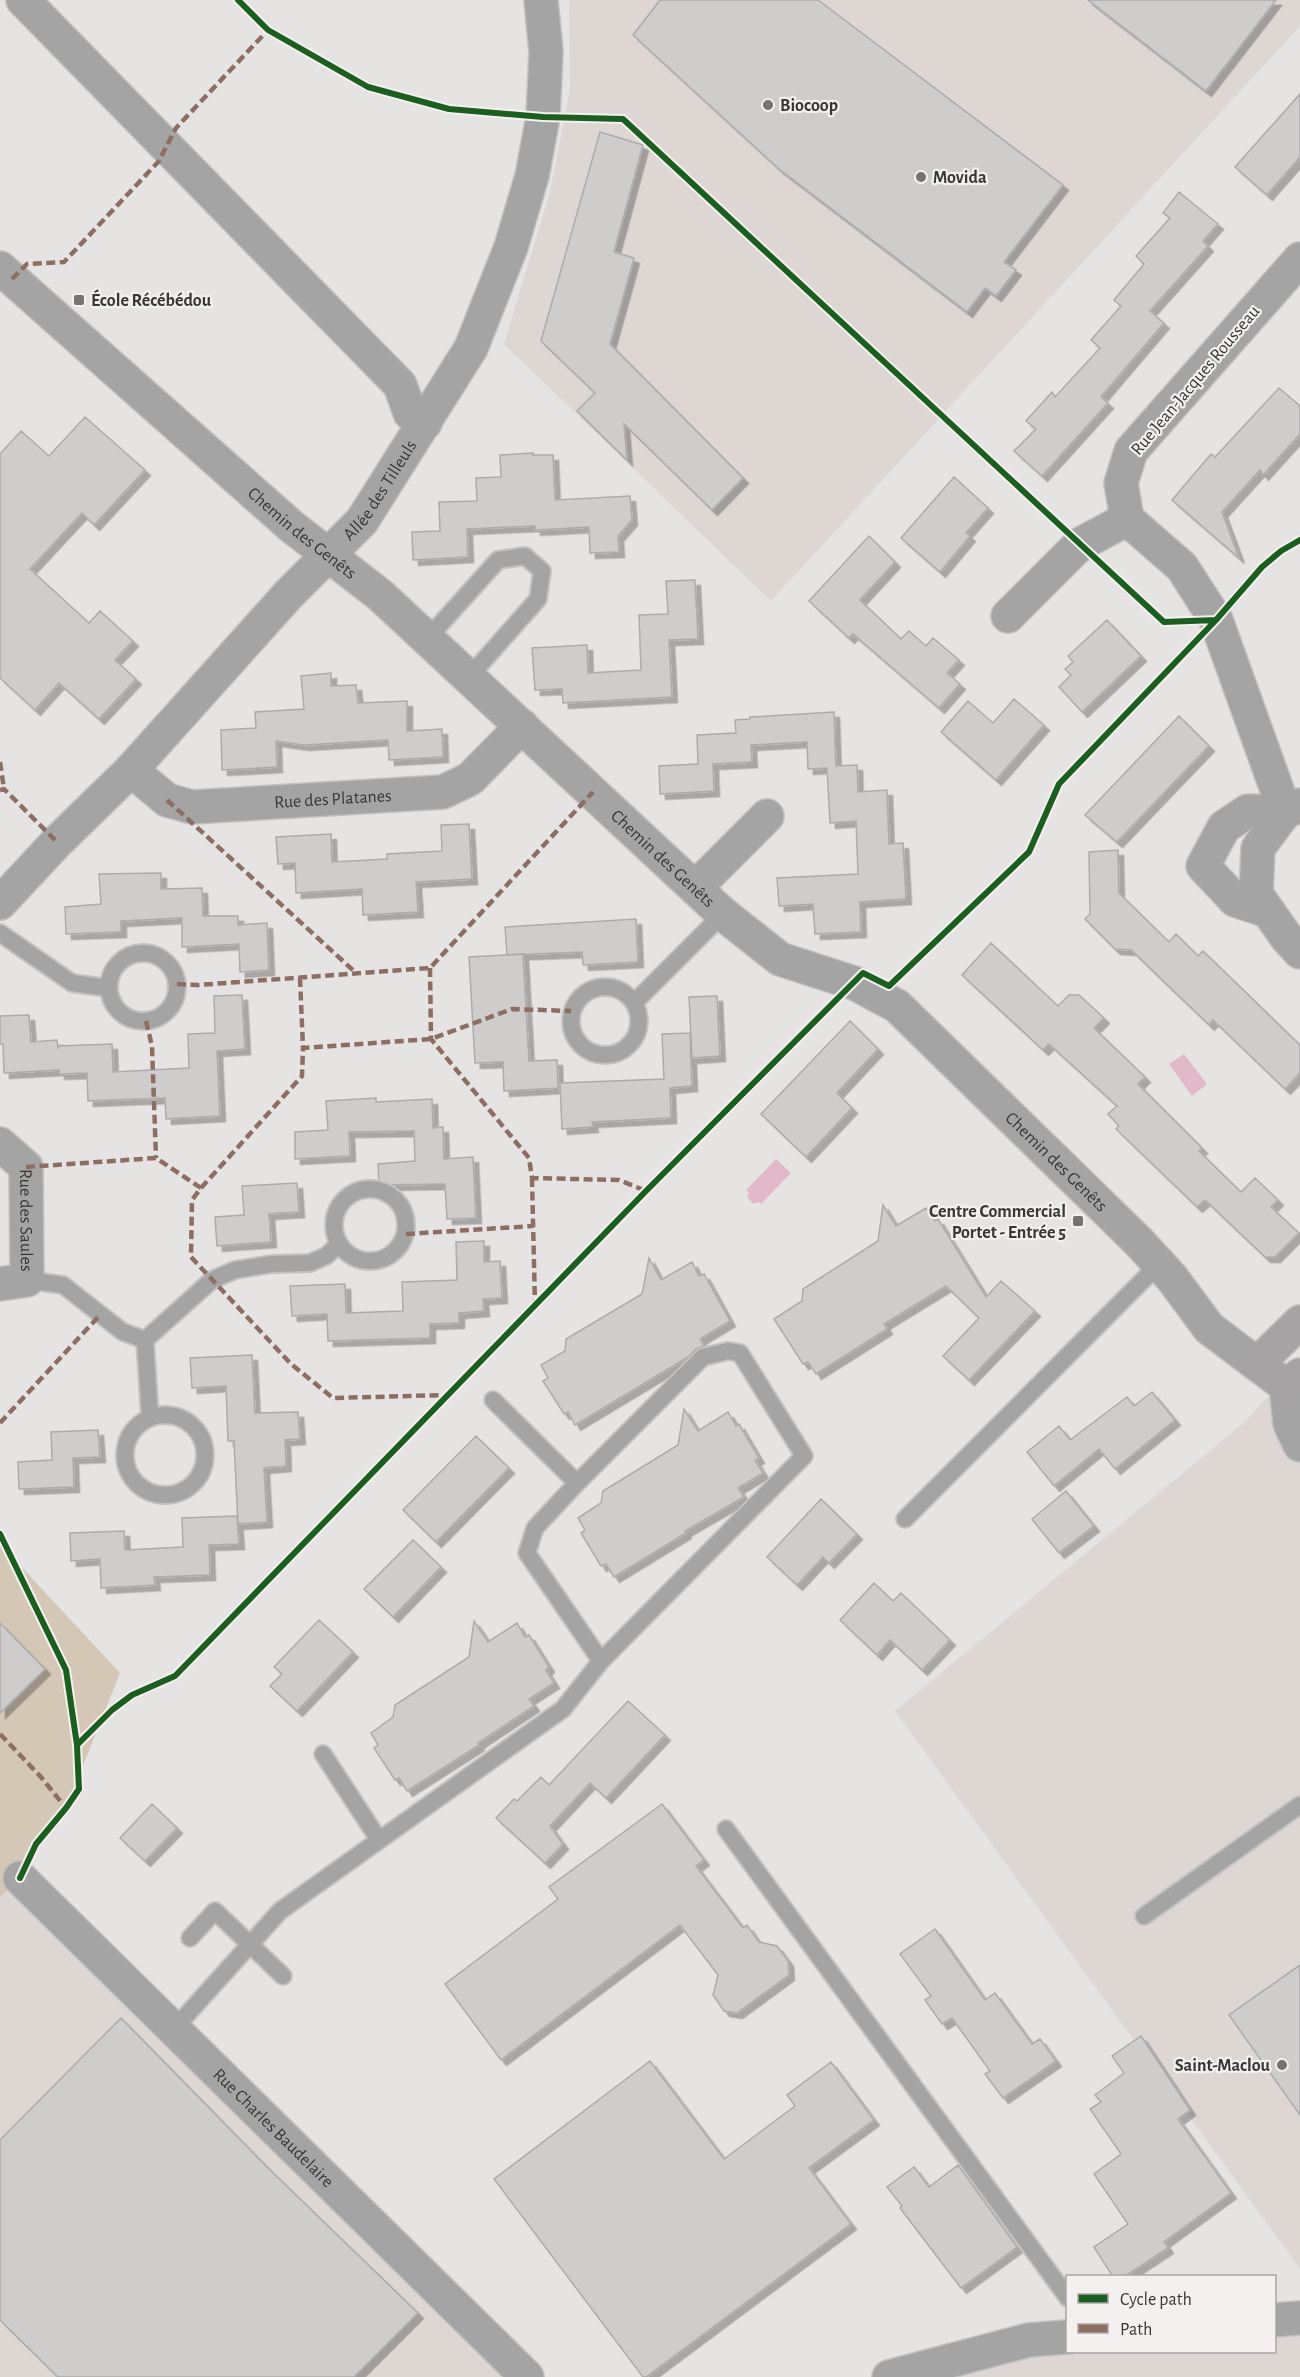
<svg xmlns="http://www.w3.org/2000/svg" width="1300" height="2377" viewBox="0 0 1300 2377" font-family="'Alegreya Sans',sans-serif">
<defs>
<filter id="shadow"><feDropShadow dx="5.5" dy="5.5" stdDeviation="0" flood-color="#0004"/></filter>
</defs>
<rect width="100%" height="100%" fill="#e6e4e3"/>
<path fill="#ddd6d3" d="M569,0H1300V26L771,601L504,344L550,192L570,88Z
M1300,1360V2269L895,1711L1246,1421Z
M20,1878L527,2377H0V1897Z
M1300,2318V2377H889L1028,2340L1068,2352H1274L1275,2320Z"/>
<path fill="#d4c7b5" d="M0,1544L120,1673L66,1808L32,1844L20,1878L0,1897Z"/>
<path fill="#e2b9c8" d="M1184,1054L1207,1084L1192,1096L1169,1064Z
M776,1159L791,1173L761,1204L759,1202L753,1204L747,1197L749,1192L746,1190Z"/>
<path fill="#cfcdcc" stroke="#adabab" stroke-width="1.5" filter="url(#shadow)" d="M660,0H818L1063,185L1004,262L1016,270L996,296L985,288L967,312L779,169L633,35Z
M1088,0H1276L1206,91Z
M1300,94V157L1267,195L1235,167Z
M600,132L643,145L614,252L634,258L610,344L743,478L712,510L624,424L627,460L577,411L595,393L541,341Z
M1179,192L1218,224L1203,241L1208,246L1150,311L1164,323L1101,397L1108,403L1042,476L1014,451L1036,429L1026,421L1052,392L1055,397L1100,348L1091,340L1121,306L1114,300L1144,264L1136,256L1170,218L1163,213Z
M1279,388L1300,406V434L1263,475L1260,470L1222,512L1239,558L1172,500L1211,454L1215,457Z
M85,417L145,470L94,525L82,513L30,569L89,623L100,611L133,641L115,660L136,679L99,719L59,683L35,710L0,678V454L21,431L49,456Z
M533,453V455H553L555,500L630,496L632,520L618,536L619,552L590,553L589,527L535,530V526L467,529L468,557L413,560L412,532L440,531L439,502L477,501L476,478L501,477L500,455Z
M954,477L988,508L966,533L970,536L940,572L901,538Z
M869,536L895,562L860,600L901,639L909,631L926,646L933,638L959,660L947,673L960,684L939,708L853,634L849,638L809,601Z
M695,580L698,639L669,640L672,697L563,703L562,689L535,690L532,648L587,645L588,673L641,670L639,615L668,614L666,581Z
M1107,620L1141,656L1082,712L1059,687L1071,675L1065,669L1073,662L1068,656Z
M331,673V686L356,685L358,703L407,701V731L442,729L443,757L389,760L388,740L304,745L276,741L277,767L222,770L221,730L256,728L255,712L304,709L301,676Z
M1014,699L1044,725L996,780L941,732L968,701L993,723Z
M834,712L836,766L857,765L858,792L887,790L889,844L903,843L906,899L860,902L861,932L815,934L813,904L779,906L777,878L858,874L856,821L830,823L827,768L808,769L807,742L751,745L752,762L713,764L714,791L660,794L659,766L698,764L697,735L736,733L735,720L750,719V717Z
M1179,716L1209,746L1117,842L1085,815Z
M469,824L472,879L416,882L418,912L363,915L362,889L296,893L295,863L278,864L276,837L331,834L332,862L387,859V854L442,851L441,825Z
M1118,850L1119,893L1169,942L1176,934L1198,956L1203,951L1300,1045V1073L1285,1089L1213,1020L1209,1025L1131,950L1115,949L1085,919L1090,914L1089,852Z
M161,873V889L202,888L203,916H238V925L267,923L269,970L240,972L239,944L182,947V918L121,921V932L66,934L65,907L101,904L99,874Z
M636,919L638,962L583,965L582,952L507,955L505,927Z
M991,943L1058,1006L1069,995H1079L1104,1018L1094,1028L1145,1077L1138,1084L1202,1148L1199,1151L1241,1192L1255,1178L1278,1200L1271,1207L1299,1233L1275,1257H1265L1205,1200L1197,1207L1116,1129L1119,1126L1108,1114L1117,1106L1049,1044L1043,1050L962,975Z
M523,954L529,1061L557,1060L558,1088L504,1091L503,1062L475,1063L469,957Z
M242,995L245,1049L217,1051L220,1116L166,1119L165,1098L88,1101L87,1073L59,1074V1070L4,1073L3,1044H0V1016L29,1015L31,1042L57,1040L58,1049V1046L112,1044L113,1072L189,1068L188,1034L215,1033L214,996Z
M717,996L720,1056L692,1058L689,997Z
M850,1021L878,1049L837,1093L852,1108L806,1157L761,1114Z
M690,1033L692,1086L670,1088L671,1118L592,1122L593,1127L562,1129L560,1083L664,1079L662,1034Z
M376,1098V1102L432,1099L433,1128L443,1127L444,1159L473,1157L476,1218L447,1219L445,1184L379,1185L378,1164L415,1161L414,1131L349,1132L350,1156L295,1159V1132L328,1130L326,1101Z
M297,1183L299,1212L269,1214L271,1242L217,1246L215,1217L244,1215L242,1186Z
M883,1205L896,1226L926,1208L935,1221L938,1219L986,1297L1001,1281L1035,1311L969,1380L943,1356L979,1318L946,1286L884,1324L887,1329L816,1374L808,1362L803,1364L774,1319L802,1301L803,1289L878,1241Z
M484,1241V1262L500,1261L502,1298L483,1299L484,1311L459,1313V1323L430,1324V1338L328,1341L327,1314L292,1316L290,1286L345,1284L346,1313L403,1311L402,1282L457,1280L456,1242Z
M649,1258L661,1280L692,1262L699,1276L704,1274L730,1321L700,1339L704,1346L696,1349L688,1357L575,1425L568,1412L564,1414L543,1381L548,1378L541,1365L565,1351L566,1339L642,1294Z
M252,1355L255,1413L298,1412L300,1439L285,1440L286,1466L264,1468L267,1522L238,1524L234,1441H228L226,1386L192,1388L190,1358Z
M1152,1392L1175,1420L1115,1469L1099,1449L1054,1486L1027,1452L1059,1426L1070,1440L1127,1397L1134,1406Z
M684,1409L698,1431L728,1412L736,1426L739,1424L759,1458L755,1460L763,1473L738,1488L744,1497L685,1531L686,1533L614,1577L606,1564L601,1566L581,1533L585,1530L578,1518L601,1503L603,1491L678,1445Z
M98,1430L100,1457L73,1458L74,1487L19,1489L18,1462L52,1460L51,1432Z
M476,1436L509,1468L436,1542L403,1510Z
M1066,1491L1094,1526L1059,1553L1032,1519Z
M821,1499L857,1534L829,1563L823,1557L797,1585L767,1557Z
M237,1516L239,1544L209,1545L210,1575L154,1577L155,1585L101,1588L100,1559L71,1561L70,1533L124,1531L125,1550L183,1547L182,1518Z
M413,1540L441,1567L393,1617L364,1589Z
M874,1583L893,1601L901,1593L950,1640L922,1670L890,1640L877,1655L840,1620Z
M319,1620L353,1652L297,1711L270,1686L282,1674L274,1667Z
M474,1621L488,1642L517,1623L525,1637L529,1635L549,1667L546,1670L554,1683L529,1699L534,1706L478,1743L479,1745L407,1791L399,1778L395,1780L374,1748L378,1745L371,1733L393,1717L395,1705L469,1657Z
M0,1623L45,1669L0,1713Z
M628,1701L665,1735L606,1798L590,1783L550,1826L563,1844L545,1863L496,1818L514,1799L517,1801L541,1777L549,1785Z
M152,1804L177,1828L145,1861L120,1838Z
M662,1804L704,1860L696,1866L743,1928L747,1925L759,1942L777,1946L788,1961L789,1975L737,2013L724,2011L713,1995L718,1975L680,1925L501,2060L445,1984L558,1899L549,1887Z
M935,1929L985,2000L995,1993L1032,2044L1040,2039L1056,2061L1003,2098L985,2074L990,2071L952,2018L942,2024L925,2000L931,1996L900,1954Z
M1300,1965V2115L1229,2015Z
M121,2018L268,2168L418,2313L354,2377H58L0,2320V2140Z
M1141,2036L1190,2110L1178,2119L1231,2193L1164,2242L1168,2248L1124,2277H1113L1094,2247L1128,2224L1094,2174L1121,2154L1090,2109L1101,2102L1095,2095L1124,2073L1112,2056Z
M650,2061L724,2159L795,2106L787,2095L831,2062L874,2120L809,2168L851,2224L646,2377H643L494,2179Z
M958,2165L1017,2247L961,2288L900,2208L902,2206L887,2187L914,2167L929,2187Z"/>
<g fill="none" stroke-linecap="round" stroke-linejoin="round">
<g stroke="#c3c2c1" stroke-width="20">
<path id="lane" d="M428,638L498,560L525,556L542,571L538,599L469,677
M0,933L72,983L108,988
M109 987a34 34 0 1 1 68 0a34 34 0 1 1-68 0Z
M571 1021a34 34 0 1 1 68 0a34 34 0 1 1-68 0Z
M635,1002L723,914
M334 1225a36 36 0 1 1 72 0a36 36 0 1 1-72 0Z
M27,1280L63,1285L123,1332L145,1340L212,1280L235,1270L272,1264L310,1263L326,1256L338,1245
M145,1340L150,1417
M728,1351L740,1353L804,1456L601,1661L527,1553L535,1528L577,1483L703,1357Z
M493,1400L577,1483
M125 1455a40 40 0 1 1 80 0a40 40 0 1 1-80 0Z
M905,1519L1159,1264
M323,1754L379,1840
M726,1829L1068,2298
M1144,1916L1300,1805
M190,1938L215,1911L283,1976
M173,2030L280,1911L563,1709L601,1661"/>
</g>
<g stroke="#c3c2c1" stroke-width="36">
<g id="street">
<path d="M23,0L400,385L410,413L425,423"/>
<path d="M1300,259L1131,451L1121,483L1127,519L1182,567L1216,620L1285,812L1300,805"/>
<path id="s1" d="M0,268L291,526L380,595L723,914L780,959L854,983L897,1006L1138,1241L1172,1278L1209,1328L1286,1386L1300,1392"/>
<path d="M1008,616L1079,545L1127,519"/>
<path id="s2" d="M131,770L167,800L192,807L443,792L470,779L522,726"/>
<path d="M1285,812L1258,848L1256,894L1287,938L1300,952"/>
<path d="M695,888L767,816"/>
<path id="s3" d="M0,903L57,842L131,770L288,595L362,521L471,348L511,247L532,176L543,117L546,52L541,0"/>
<path d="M1268,911L1235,900L1203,866L1224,827L1248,811L1285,812"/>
<path id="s4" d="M0,1144L26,1167L27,1280L0,1284"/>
<path d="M1286,1386L1290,1424L1300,1445"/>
<path id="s5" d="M20,1878L527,2377"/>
<path d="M1274,2320L1300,2318"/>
<path d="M889,2377L1029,2340L1068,2337"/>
</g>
</g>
<g stroke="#c3c2c1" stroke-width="36">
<path id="secondary" d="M1257,1364L1300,1322
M1286,1386L1300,1375"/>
</g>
<use href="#lane" stroke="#a5a4a4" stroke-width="16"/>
<use href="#street" stroke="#a5a4a4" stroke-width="33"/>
<use href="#secondary" stroke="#a5a3a3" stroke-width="33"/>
<path stroke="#8d6e63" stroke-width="4.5" stroke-dasharray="9 4.5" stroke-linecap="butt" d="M12,279L27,264L64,262L159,161L176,128L268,30
M0,762L4,789
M0,790L4,789L57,842
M167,800L356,973
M430,968L431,1039L529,1158L532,1178L619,1180L646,1191
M300,978L303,1048L431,1039L512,1009L571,1011
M177,984L198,985L430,968L593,792
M146,1021L152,1046L156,1158
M26,1167L156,1158L201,1188L192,1200L191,1257L291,1364L333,1398L447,1395
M532,1178L535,1306
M201,1188L302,1076L303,1048
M406,1234L533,1226
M0,1423L100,1315
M0,1734L41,1777L66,1808"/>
<g stroke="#f4f0ef" stroke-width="10">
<path id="cycleway" d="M238,0L268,30L368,87L449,109L543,117L623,119L1164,622L1216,620
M0,1534L66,1670L77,1745
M20,1878L36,1844L66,1808L79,1789L77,1745L112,1710L132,1695L175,1676L646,1191L863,973L889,986L1029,852L1059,784L1216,620L1262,567L1281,551L1300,540"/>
</g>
<use href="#cycleway" stroke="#1b5e20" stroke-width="6"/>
</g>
<g fill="#767473" stroke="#f4f0ef" stroke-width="2">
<circle cx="768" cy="105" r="6"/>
<circle cx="921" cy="177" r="6"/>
<rect x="73" y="294" width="12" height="12" rx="3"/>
<rect x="1072" y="1215" width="12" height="12" rx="3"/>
<circle cx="1282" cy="2065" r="6"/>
</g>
<g text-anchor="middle" stroke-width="4.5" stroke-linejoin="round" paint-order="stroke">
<g font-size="18" font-weight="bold" fill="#393837" stroke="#f4f0ef" text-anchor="start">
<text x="780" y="111">Biocoop</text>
<text x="933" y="183">Movida</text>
<text x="91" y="306">École Récébédou</text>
<text x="1066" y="1217" text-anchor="end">Centre Commercial<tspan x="1066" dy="21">Portet - Entrée 5</tspan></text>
<text x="1270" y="2071" text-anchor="end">Saint-Maclou</text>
</g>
<g font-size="18" fill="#393837" stroke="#f4f0ef">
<text transform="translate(1195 380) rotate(-50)" y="6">Rue Jean-Jacques Rousseau</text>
<text dy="6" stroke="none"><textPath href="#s3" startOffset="562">Allée des Tilleuls</textPath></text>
<text dy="6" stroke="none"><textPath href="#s1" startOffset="402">Chemin des Genêts</textPath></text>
<text dy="6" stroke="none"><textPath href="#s2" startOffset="214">Rue des Platanes</textPath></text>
<text dy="6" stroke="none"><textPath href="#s1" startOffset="888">Chemin des Genêts</textPath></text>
<text dy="6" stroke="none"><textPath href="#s1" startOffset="1392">Chemin des Genêts</textPath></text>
<text dy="6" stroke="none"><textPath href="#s4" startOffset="88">Rue des Saules</textPath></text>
<text dy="6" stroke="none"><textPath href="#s5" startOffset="356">Rue Charles Baudelaire</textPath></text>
</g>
</g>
<rect x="1066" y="2275" width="210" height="78" fill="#f4f0ef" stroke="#a9a6a5" stroke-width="1.5"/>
<rect x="1078" y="2294" width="30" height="9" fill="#1b5e20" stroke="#a9a6a5" stroke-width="1.5"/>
<text x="1120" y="2305" font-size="18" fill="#393837">Cycle path</text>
<rect x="1078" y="2324" width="30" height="9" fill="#8d6e63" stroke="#a9a6a5" stroke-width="1.5"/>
<text x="1120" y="2335" font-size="18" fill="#393837">Path</text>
</svg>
